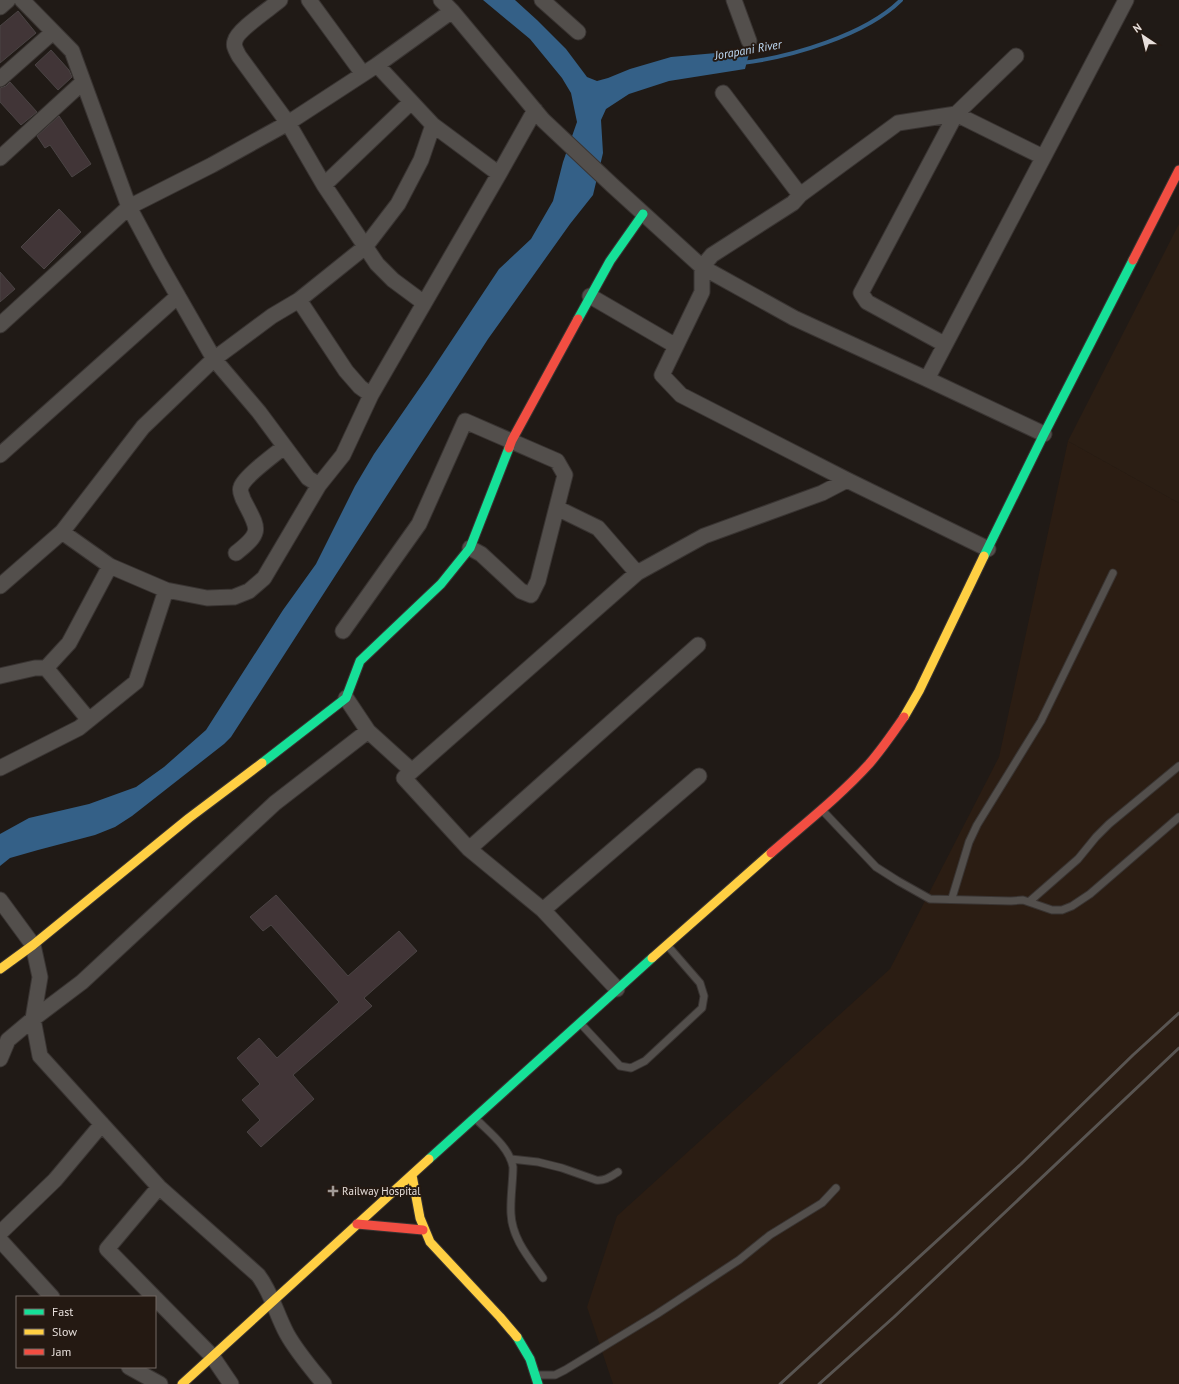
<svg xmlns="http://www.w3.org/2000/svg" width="1179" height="1384" viewBox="0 0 1179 1384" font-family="'PT Sans',sans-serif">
<rect width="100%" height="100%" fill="#201a16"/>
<path fill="#2b1d13" d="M1068,441L1179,503V1384H613L587,1307L617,1216L890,969L999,757Z"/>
<path fill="#2b1e14" d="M1179,224V503L1068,441Z"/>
<path fill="#346087" d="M483,0H515L537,20L566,49L587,77L597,81L608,78L630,69L671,57L750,50L745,69L669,81L629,94L606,109L601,120L603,153L593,195L570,224L488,339L231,737L224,744L132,816L115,827L95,835L38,850L10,858L0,866V834L29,818L89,804L136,787L164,767L206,730L283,610L316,564L355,486L374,454L428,376L499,269L531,239L553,201L563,162L577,122L571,93L562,78L530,39Z"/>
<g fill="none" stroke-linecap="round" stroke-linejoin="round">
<path stroke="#346087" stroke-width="4" d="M742,63C791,57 866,35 901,0"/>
</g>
<path fill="#413537" stroke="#4a4444" d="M18,11L36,33L0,63V26Z
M51,50L69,70L72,77L58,90L35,65Z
M10,82L37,112L21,125L0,102V88L6,86Z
M59,116L91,164L72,177L50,145L45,148L37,136Z
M59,209L81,232L44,269L21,247Z
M0,272L15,289L0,302Z
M276,895L348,976L399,931L417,951L364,998L372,1006L293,1075L314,1099L261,1147L247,1132L260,1120L242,1100L260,1084L237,1058L259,1038L277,1058L339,1002L271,925L263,931L250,917Z"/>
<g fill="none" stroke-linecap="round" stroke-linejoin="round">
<g stroke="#393432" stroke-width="9">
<path id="lane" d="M823,811L876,867L898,881L930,899L1011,901L1023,900L1052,910H1062L1072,906L1090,894L1179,817
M952,898L969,842L977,825L1041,721L1113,573
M1030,901L1078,859L1096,837L1109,824L1179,766
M581,1024L620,1066L631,1068L645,1061L702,1008L704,996L700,983L667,945
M476,1119C490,1133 509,1147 513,1167C513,1182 510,1199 511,1214C512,1239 530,1259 543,1278
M511,1159L538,1162L562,1168L596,1180C605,1181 610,1177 618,1172
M539,1375H555L565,1370L657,1314L739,1260L770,1235L822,1203L836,1188"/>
</g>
<g stroke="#393432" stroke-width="17">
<path id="street" d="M22,0L72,51L129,207L159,263L214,359L259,412L308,478L319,485
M280,0C271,8 237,30 235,41C233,46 236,50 239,56L288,123L324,185L377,264L393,280L424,303
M309,0L363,74
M441,0L452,11L543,120L612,185L702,267L794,318L927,379
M542,0L578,32
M734,0L749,41
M0,7L8,0
M377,65L433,125L499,174
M0,79L53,32
M723,93L800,195
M0,158L83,82
M324,185L411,102
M590,296L676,346
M299,300L346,371L360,387L371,395
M0,325L129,207L212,165L288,123L377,65L452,11
M944,344L867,302L861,293L956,114L1043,157
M1044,434L927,379L1126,0
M0,455L178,296
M557,508L598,528L637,573
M62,532L110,566L166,590L207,598L234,597L249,591L264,578L319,485L343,455L371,395L499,174L535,110
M988,549L847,480L681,395L662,375L702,292V267L712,255L793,203L800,195L898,123L956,114L1016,56
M236,553C264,531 258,529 243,499C242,495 239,491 241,487C244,477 275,454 284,447
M0,586L62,532L143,427L214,359L272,316L299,300L365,247L398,204L421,160L433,125
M343,631L419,524L465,421L557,461L565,475L538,581L531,595L521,591L481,554L470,548
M46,668L69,643L110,566
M0,676L35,668H46L89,720
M346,698L368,731L412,771
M0,768L79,728L136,682L166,590
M469,849L698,645
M0,900L33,945L40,977L33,1019L40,1056L159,1187L258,1275C272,1293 276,1314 287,1334C297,1352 311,1368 324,1384
M543,910L699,776
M617,989L543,910L469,849L404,778L637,573L704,536L822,493L847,480
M0,1059L8,1040L33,1019L82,982L275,803L368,731
M0,1233L55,1180L102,1124
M0,1240L52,1297
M154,1297L107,1249L159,1187
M155,1298L212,1356L231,1384
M129,1367L160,1384"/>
</g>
<g stroke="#393432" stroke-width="11">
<path id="fast" d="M578,319L610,261L643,214
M984,556L1044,434L1133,260
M262,763L346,698L360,661L441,584L470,548L509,448
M429,1159L652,958
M517,1337L530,1359L538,1384"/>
</g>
<g stroke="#393432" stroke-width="11">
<path id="slow" d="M904,717L919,691L984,556
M652,958L771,853
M0,969L33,945L189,818L262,763
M412,1175L420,1218L430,1242L500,1317L517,1337
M182,1384L429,1159"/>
</g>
<g stroke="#393432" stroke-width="11">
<path id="jam" d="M1133,260L1179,170
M509,448L512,440L578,319
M771,853C804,824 839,797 869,764C882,749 893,733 904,717
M357,1224L423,1230"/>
</g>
<use href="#lane" stroke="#534f4c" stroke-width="7"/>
<use href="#street" stroke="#534f4c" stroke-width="15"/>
<use href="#fast" stroke="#16e098" stroke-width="9"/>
<use href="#slow" stroke="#ffcf43" stroke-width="9"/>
<use href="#jam" stroke="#f24e42" stroke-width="9"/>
<path stroke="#595552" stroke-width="3" d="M780,1384L1021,1164L1133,1055L1179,1013
M819,1384L894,1317L1179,1048"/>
</g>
<path fill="#a19a96" stroke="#241912" stroke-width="1.5" d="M331 1185h4v4h4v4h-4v4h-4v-4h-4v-4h4z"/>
<g text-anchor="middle" stroke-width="4" stroke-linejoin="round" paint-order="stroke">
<g font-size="11" fill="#e7dfdb" stroke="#241912" text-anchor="start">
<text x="342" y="1195">Railway Hospital</text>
</g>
<g font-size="12" font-style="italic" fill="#c2def9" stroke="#241912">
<text transform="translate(748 50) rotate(-10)" y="4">Jorapani River</text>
</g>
</g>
<rect x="16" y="1296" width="140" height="72" fill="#241912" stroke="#726862"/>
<rect x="24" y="1309" width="20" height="6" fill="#16e098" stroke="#726862"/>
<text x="52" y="1316" font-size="12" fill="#e7dfdb">Fast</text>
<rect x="24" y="1329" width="20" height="6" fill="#ffcf43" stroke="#726862"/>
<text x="52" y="1336" font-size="12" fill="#e7dfdb">Slow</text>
<rect x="24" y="1349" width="20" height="6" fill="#f24e42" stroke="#726862"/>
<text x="52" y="1356" font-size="12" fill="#e7dfdb">Jam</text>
<g transform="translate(1143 36) rotate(325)" stroke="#241912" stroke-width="3" paint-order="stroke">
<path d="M0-3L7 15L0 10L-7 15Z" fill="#e7dfdb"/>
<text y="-6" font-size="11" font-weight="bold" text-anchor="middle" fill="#e7dfdb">N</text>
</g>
</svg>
